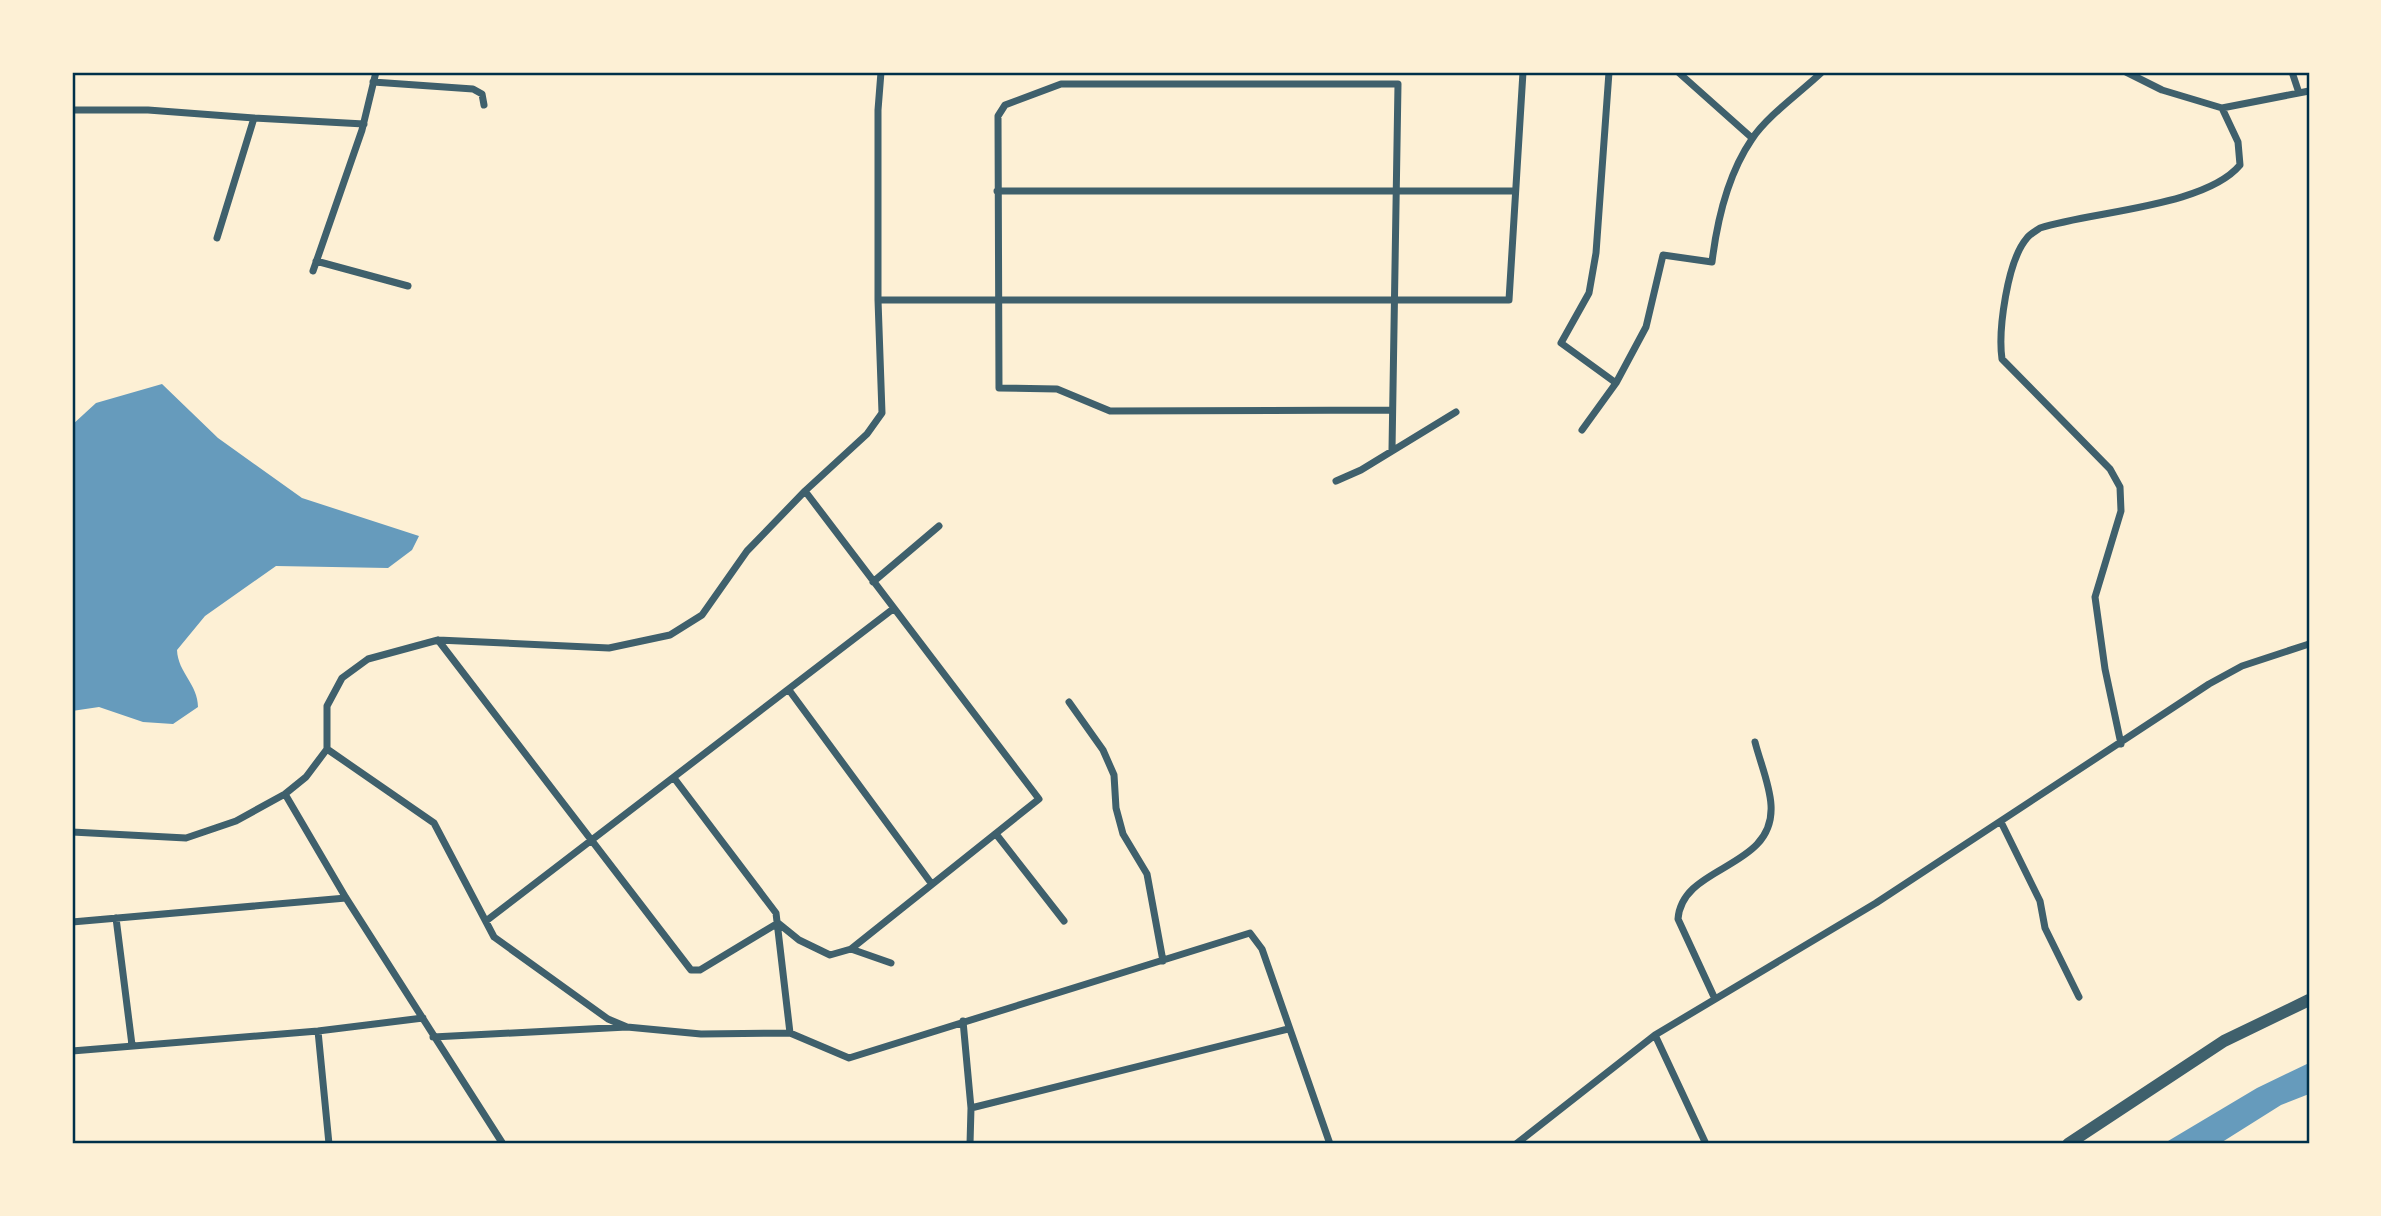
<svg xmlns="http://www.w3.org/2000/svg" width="2381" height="1216" viewBox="0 0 2381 1216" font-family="'Archivo Narrow',sans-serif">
<rect width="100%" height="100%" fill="#fdf0d5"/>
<path fill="#669bbc" d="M162,384L218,438L302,498L419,536L412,550L388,568L276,566L205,616L177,650C178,673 198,684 198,707L173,724L143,722L99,707L72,711V425L96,403Z
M2309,1063V1094L2281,1105L2219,1144H2163L2257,1088Z"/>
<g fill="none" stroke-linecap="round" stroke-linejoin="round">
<path stroke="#3f606c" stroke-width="7" d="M1609,72L1596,253L1589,293L1561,343L1616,383
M1678,72L1752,138
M2126,72L2162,90L2222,108
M2292,72L2299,93
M373,82L473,89L482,94L484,105
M72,110H148L254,118
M997,191H1515
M217,238L254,118L364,124
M316,261L408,286
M313,271L362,130L376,72
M878,300H1509L1523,72
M1391,410L1110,411L1057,389L999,388L998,116L1005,105L1061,84H1398L1392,450
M1582,430L1616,383L1646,327L1663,255L1712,262C1717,221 1728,174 1752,139C1767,116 1801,92 1822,72
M1336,481L1361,470L1456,412
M873,582L939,526
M438,640L691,970H700L778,923
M789,690L931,883
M1069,702L1103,750L1114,775L1116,808L1123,834L1147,874L1163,961
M2121,744L2105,669L2095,597L2121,511L2120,487L2110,469L2002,359C1998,331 2007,261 2027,238C2030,234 2036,231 2040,228C2092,211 2205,207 2240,165L2238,142L2222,108L2309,91
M674,778L776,913L790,1033
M285,794L346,898L503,1144
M2001,822L2040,901L2045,928L2079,997
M72,832L186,838L236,821L285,794L306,777L327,749
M996,834L1064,921
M116,918L132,1045
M486,921L893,609
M72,922L346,898
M778,923L799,940L830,955L851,949L1039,799L805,491
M851,949L891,963
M1715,999L1678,919C1682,864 1775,870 1771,805C1770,785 1760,762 1755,742
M963,1021L971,1108L970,1144
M627,1027L608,1019L494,937L434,823L327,749V706L342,678L368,659L438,640L609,648L670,635L702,615L747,551L805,491L867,434L882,413L878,300V110L881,72
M318,1031L329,1144
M1655,1035L1706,1144
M433,1037L627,1027L701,1034L790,1033L849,1058L1250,933L1262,949L1330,1144
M72,1051L318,1031L423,1018
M971,1108L1288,1029
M1516,1144L1655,1035L1876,903L2209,684L2242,666L2309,644"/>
<path stroke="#3f606c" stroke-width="12" d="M2068,1144L2224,1041L2309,1000"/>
</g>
<rect width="2381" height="1216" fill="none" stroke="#fdf0d5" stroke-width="147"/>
<rect x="74" y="74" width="2234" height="1068" fill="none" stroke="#003049" stroke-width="2.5"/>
</svg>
